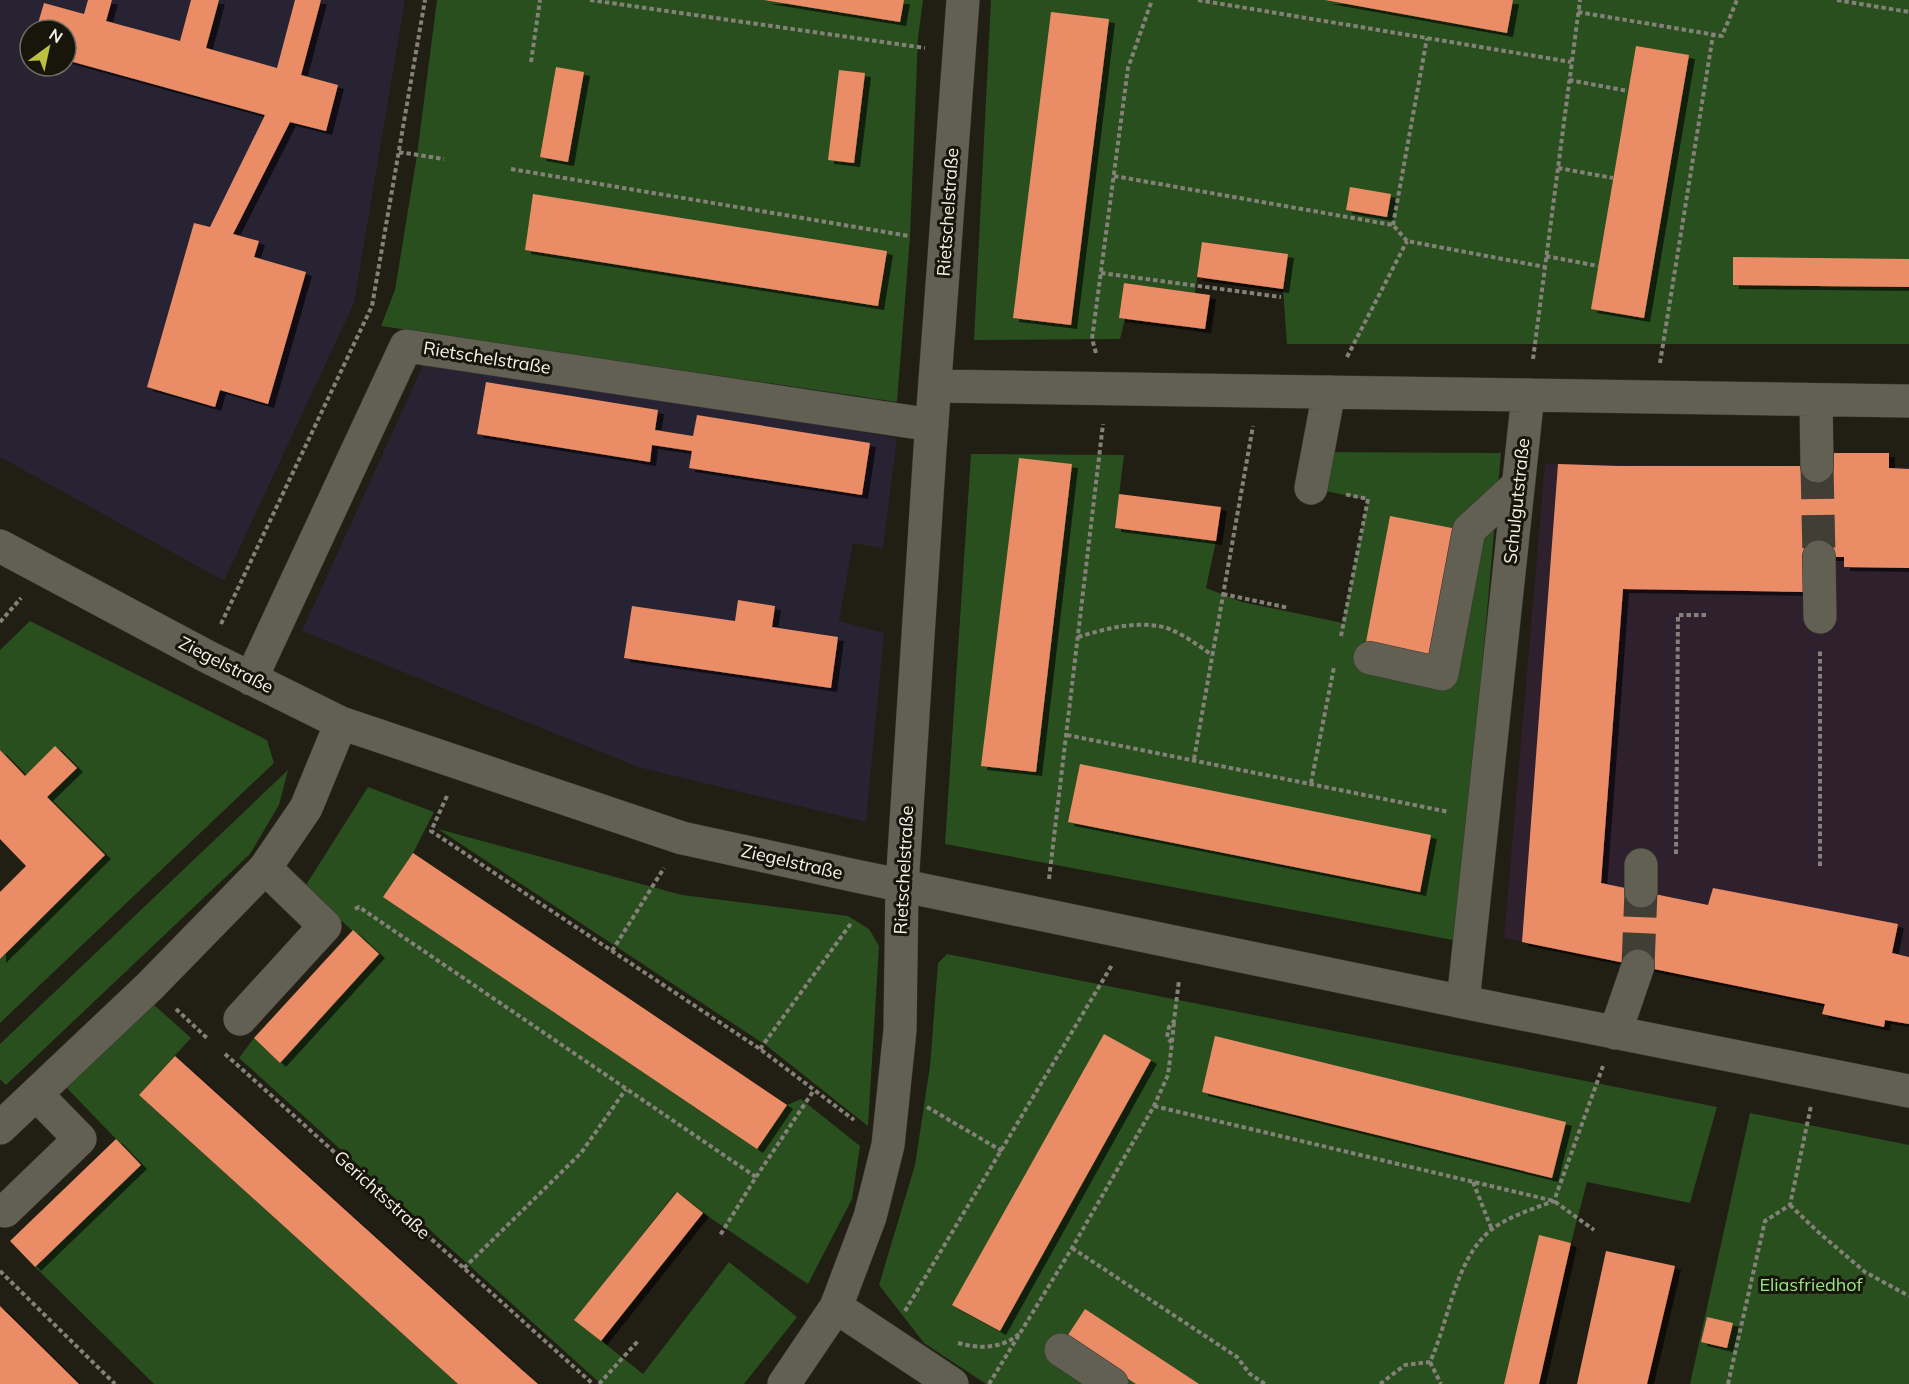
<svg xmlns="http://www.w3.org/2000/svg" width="1909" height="1384" viewBox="0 0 1909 1384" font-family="Mulish,sans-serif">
<defs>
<filter id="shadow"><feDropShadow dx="6" dy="4" stdDeviation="0" flood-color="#0009"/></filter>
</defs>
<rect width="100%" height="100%" fill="#211e14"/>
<path fill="#2e202d" d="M1545,464L1909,467V1020L1504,938Z"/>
<path fill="#272333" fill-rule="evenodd" d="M0,0H405L354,303L224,581L0,457ZM30,30H66V66H30Z
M426,359L897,438L883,548L853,543L839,621L884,633L866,822L638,767L302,631Z"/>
<path fill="#284f1d" d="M437,0H923L918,38L910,237L897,402L381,326L395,290L417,155Z
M991,0H1909V344H1287L1283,289L1287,254L1203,242L1195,293L1124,283L1125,319L1120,339L974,340Z
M1318,452L1501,453L1458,941L945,844L971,454L1124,455L1115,528L1216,541L1206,588L1242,602L1343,623L1368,500L1311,488Z
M30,621L267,740L274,763L0,1023V959L105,855L0,750V650Z
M288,770L279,805L250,854L6,1085L0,1079V1044Z
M368,787L434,812L413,853L757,1148L787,1105L801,1099L860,1146L852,1199L808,1284L703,1213L676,1192L575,1320L643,1374L729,1262L797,1317L744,1384H601L239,1058L254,1038L280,1063L379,954L304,888Z
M438,829L682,895L848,916L869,929L879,946L868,1126L767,1046Z
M947,954L1717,1107L1690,1203L1587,1182L1571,1243L1539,1236L1504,1384H986L924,1343L879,1285L915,1165L930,1066L938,963Z
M152,1003L191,1038L139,1095L458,1384H154L35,1267L141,1165L64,1085Z
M1750,1113L1909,1145V1384H1690Z"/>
<path fill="#ea8c65" filter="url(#shadow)" d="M88,0H112L106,21L180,41L191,0H219L206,48L277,68L295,0H321L301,75L338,85L326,131L290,122L233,234L259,241L254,257L306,272L268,404L220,390L215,407L147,387L194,223L210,227L265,115L66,60V30H36L44,3L84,14Z
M764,0H904L900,22Z
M1325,0H1513L1507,33Z
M1051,12L1109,19L1071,325L1013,318Z
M1636,46L1689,55L1644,318L1591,309Z
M556,67L584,72L568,162L540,157Z
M839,70L865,73L854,163L828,160Z
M1350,187L1391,194L1387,217L1346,210Z
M533,194L887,251L878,306L525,250Z
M1202,242L1288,254L1283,289L1197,277Z
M1733,257L1909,259V287L1733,285Z
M1124,283L1210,295L1205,329L1119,318Z
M486,382L658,410L655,430L693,436L697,415L870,443L862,495L689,468L692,451L652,445L650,462L477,434Z
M1834,453H1889V468L1909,469V568L1844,567V557H1805V592L1623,589L1601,883L1708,905L1713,888L1898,924L1892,953L1909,957V1024L1885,1020L1884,1027L1822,1014L1825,1004L1522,942L1558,464L1618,466H1834Z
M1019,458L1072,464L1036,772L981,766Z
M1119,494L1221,507L1216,541L1115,528Z
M1390,516L1457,529L1431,662L1365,647Z
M738,600L775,606L772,627L838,637L831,688L624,658L632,606L735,621Z
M55,746L77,768L47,797L105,855L0,959V892L26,866L0,839V750L25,776Z
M1080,764L1431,835L1420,892L1068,822Z
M413,853L787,1105L757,1149L383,897Z
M353,930L379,954L280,1063L254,1038Z
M1104,1034L1151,1060L1000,1331L952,1305Z
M1215,1036L1566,1122L1552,1178L1202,1092Z
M175,1056L522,1370L538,1384H458L139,1095Z
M116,1139L141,1165L35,1267L10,1241Z
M677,1192L703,1213L601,1341L574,1320Z
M1539,1235L1571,1243L1539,1384H1504Z
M1606,1251L1675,1266L1647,1384H1577Z
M0,1306L7,1313L79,1384H0Z
M1085,1309L1199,1384H1136L1066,1338Z
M1707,1317L1733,1323L1727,1348L1701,1342Z"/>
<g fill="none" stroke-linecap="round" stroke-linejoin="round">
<path stroke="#413e35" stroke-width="33" stroke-dasharray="33 16" stroke-linecap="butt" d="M1817,466L1819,557
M1638,966L1641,891"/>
<g stroke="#3a3731" stroke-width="34">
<path id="minor" d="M935,386L1909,401
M1816,400L1817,466
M1311,488L1329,392
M0,546L206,656L341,723L682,838L856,876L1463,1002L1909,1091
M1819,557L1820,617
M1370,658L1442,674L1469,530L1518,485
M251,679L406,346L932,425
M1641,891V865
M1463,1002L1528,395
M240,1019L325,926L265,868
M1615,1033L1638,966
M0,1128L150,986L265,868L306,808L341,723
M5,1211L80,1139L36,1094
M836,1307L952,1384
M1061,1350L1112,1384
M784,1384L836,1307L870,1217L888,1145L900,1030L902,886L930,449L963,0"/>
</g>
<path stroke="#848179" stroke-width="4" stroke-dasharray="4.5 3" stroke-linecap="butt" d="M590,0L925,48
M1198,0L1571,62
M1837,0L1909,12
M1578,12L1722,36L1737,0
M531,62L540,0
M1569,80L1628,91
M399,152L444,159
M1558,168L1613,178
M511,169L909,236
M1114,176L1393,225L1407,241L1545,267
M1393,225L1427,38
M1546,256L1598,266
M1101,273L1281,297
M1096,353L1092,339L1128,68L1152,0
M1347,357L1407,241
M1533,359L1580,0
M1660,363L1713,35
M1223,594L1289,608
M0,622L21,598
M221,624L372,306L425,0
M1341,636L1368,499L1344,494
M1078,637C1105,629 1130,622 1158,626C1175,628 1198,645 1212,655
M1067,735L1449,812
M1194,759L1253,426
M1311,783L1334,667
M447,796L431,831L760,1049L854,1120
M1676,854L1678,615H1709
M1820,866V650
M1049,879L1103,424
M355,909L359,907L756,1177L719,1237
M612,951L664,868
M176,1009L208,1039
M1172,1042L1174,1022
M760,1049L852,922
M225,1054L593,1384
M1154,1106L1554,1201L1594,1230
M927,1107L1002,1151
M756,1177L814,1090
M1473,1182L1492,1230
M1790,1205L1817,1231L1865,1272L1909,1296
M1072,1248L1237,1357L1250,1374L1265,1384
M464,1268L581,1153L626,1089
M0,1271L115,1384
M905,1311L1112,965
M958,1343C980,1349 1001,1349 1019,1334
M1430,1362L1441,1384
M599,1384L638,1341
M989,1384L1072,1248L1154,1106L1168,1075L1172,1043L1167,1037L1169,1027L1174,1021L1179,980
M1380,1384L1405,1365L1430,1362C1449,1321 1455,1259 1491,1230C1509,1216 1533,1209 1554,1201L1603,1066
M1728,1384L1765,1221L1790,1205L1811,1106"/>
<use href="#minor" stroke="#625f53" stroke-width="33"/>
</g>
<g text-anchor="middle" stroke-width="6" stroke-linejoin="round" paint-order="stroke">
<g font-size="18" fill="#f6f4ed" stroke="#18150b">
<text transform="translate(948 212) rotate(-86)" y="6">Rietschelstraße</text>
<text transform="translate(487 358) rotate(9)" y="6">Rietschelstraße</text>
<text transform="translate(1517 501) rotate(-84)" y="6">Schulgutstraße</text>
<text transform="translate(226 665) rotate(27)" y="6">Ziegelstraße</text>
<text transform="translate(792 862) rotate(13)" y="6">Ziegelstraße</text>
<text transform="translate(904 870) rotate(-87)" y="6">Rietschelstraße</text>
<text transform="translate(382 1195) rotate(42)" y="6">Gerichtsstraße</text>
</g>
<g font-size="18" fill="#96e882" stroke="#18150b">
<text x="1811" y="1291">Eliasfriedhof</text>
</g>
</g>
<g transform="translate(48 48) rotate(33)"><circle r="28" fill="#18150b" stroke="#716e65" stroke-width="1.5"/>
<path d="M0-4.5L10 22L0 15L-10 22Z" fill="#bdbf43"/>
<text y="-9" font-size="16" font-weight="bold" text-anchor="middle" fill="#f6f4ed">N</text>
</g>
</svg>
